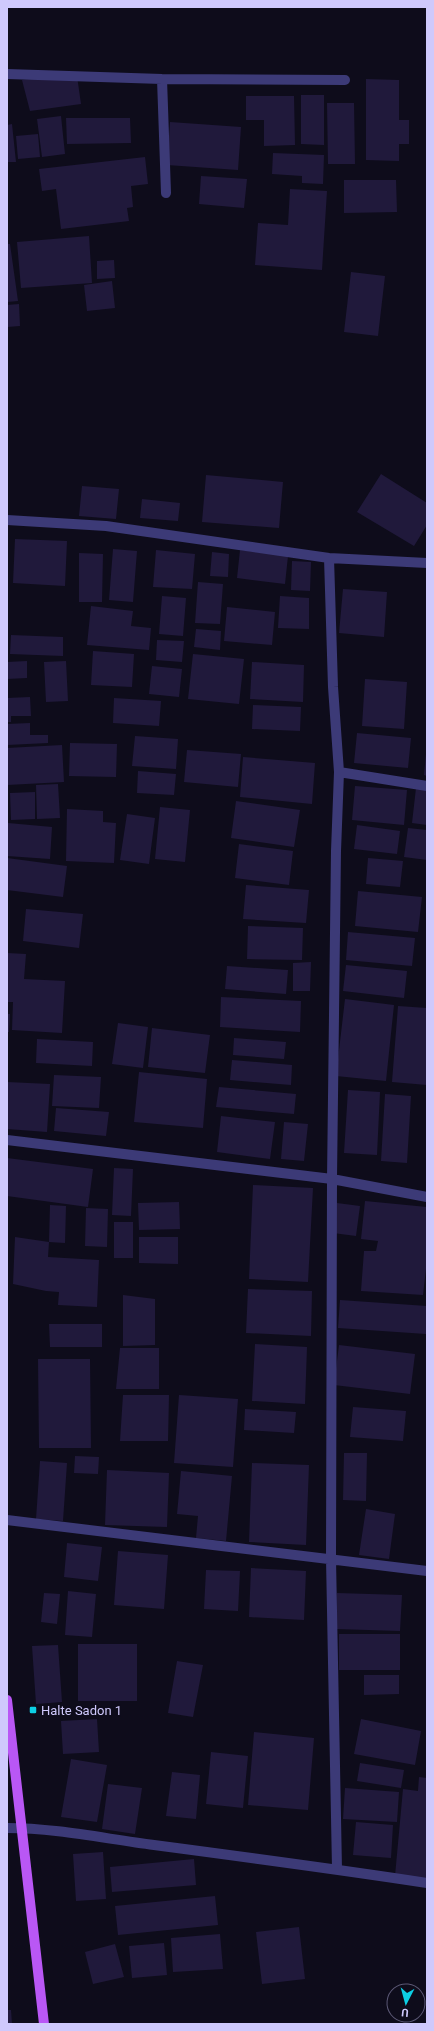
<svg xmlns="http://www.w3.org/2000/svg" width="434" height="2031" viewBox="0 0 434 2031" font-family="Roboto,sans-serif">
<rect width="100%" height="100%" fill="#0e0c1b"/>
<path fill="#20193b" d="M77,76L81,104L30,111L22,80Z
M366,79L399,80V120H409V144H399V161L366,160Z
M301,95H324V145L301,144Z
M246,96H294L295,145L264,146V120H246Z
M327,103H354L355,164H328Z
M61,116L65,154L42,157L37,119Z
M66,118H130L131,143L67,144Z
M170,122L241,127L238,170L167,165Z
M12,124L16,162H7V125Z
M38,134L40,157L18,159L16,136Z
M273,153L324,155L323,184L302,183V176L272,174Z
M145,157L148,184L131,186L133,207L127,208L129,221L61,229L56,189L42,191L39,169Z
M201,176L247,179L244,208L199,204Z
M344,180H396L397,212L344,213Z
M290,189L327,191L322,270L255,265L258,223L288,225Z
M89,236L92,283L21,288L17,242Z
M7,244H10L18,301L7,302Z
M114,260L115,278L97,279V261Z
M351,272L385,276L378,336L344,332Z
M112,281L115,308L87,311L84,285Z
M19,304L20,326L7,327V305Z
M381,474L427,503V525L414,546L357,512Z
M206,475L283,482L279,528L202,522Z
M82,486L119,489L116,519L79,516Z
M142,499L180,503L178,521L140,518Z
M15,539L67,541L65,586L13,583Z
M113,549L137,551L133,602L109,600Z
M156,550L195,554L192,589L153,587Z
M240,550L288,556L285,584L237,578Z
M212,552L229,554L228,577L210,576Z
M79,553L103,554L102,602H79Z
M292,561L311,562L310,591L291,590Z
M198,582L223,584L220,624L195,623Z
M343,589L387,592L384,637L339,633Z
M162,596L186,598L183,636L159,634Z
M280,596L309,598V629L278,628Z
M91,606L133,611L131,626L151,628L149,650L87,645Z
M227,607L275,612L272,645L224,641Z
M196,629L221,631L220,650L194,647Z
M11,635L63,637V656L10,654Z
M157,640L184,641L182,662L156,660Z
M93,651L134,654L132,687L91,685Z
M193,654L244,659L239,704L188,699Z
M27,661V678L7,679V662Z
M66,661L68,701L46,702L44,662Z
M252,662L304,665L303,702L250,699Z
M152,666L182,669L179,697L149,694Z
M365,679L407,682L404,729L362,726Z
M30,697L31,716H11V722H7V698Z
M114,698L161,701L159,726L113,723Z
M253,705L301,707L300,731L252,729Z
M30,723V735H48V743L7,745V724Z
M357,733L411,738L408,768L354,763Z
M135,736L178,739L176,769L132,766Z
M70,743L117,744L116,777L69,776Z
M62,745L64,782L7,785V748Z
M187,750L241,754L238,787L184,782Z
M426,754H427V776L424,775Z
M243,757L315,763L312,804L240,797Z
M138,771L176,774L174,795L137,793Z
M58,784L60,818L37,819L36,785Z
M355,786L407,790L404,825L352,820Z
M416,788L427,789V825L412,823Z
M35,792V819L11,820L10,793Z
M236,801L300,810L294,847L231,838Z
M160,807L190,810L185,862L155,859Z
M67,809L103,811V822L116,823L114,863L66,861Z
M127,814L155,818L149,864L120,860Z
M8,823L52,827L50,859L7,856Z
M357,825L400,831L397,854L354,849Z
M408,828L427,830V860L404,857Z
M239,844L293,851L289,885L235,878Z
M7,858L67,866L63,897L7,890Z
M368,858L403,861L400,887L366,884Z
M246,885L309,890L306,923L243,919Z
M358,891L422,897L418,932L355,926Z
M26,909L83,914L79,948L23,941Z
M248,926L303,928L302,960L247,959Z
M348,932L415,938L412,966L346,960Z
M7,953L26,954L24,979L65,981L62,1033L12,1030L13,1002H7Z
M311,962L310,991H293V963Z
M346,965L407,971L404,998L343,991Z
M227,966L288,970L286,994L225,989Z
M221,997L301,1001L300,1032L220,1027Z
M345,999L394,1005L386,1081L336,1076Z
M398,1006L427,1008V1085L392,1082Z
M7,1014H10L9,1032H7Z
M118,1023L148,1027L143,1068L112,1064Z
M152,1028L210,1035L205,1073L148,1067Z
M234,1038L286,1042L284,1059L233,1055Z
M37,1039L93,1042L92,1066L36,1063Z
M232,1060L292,1065L291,1085L230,1080Z
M139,1072L207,1079L203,1128L134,1122Z
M54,1075L101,1077L99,1108L52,1106Z
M7,1082L50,1084L47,1132L7,1129Z
M219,1087L296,1094L294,1114L216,1107Z
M348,1090L380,1092L377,1155L344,1153Z
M385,1094L411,1096L407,1163L381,1161Z
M56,1108L109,1112L106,1136L54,1131Z
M221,1116L275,1122L270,1159L217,1152Z
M284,1122L308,1124L304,1161L281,1159Z
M7,1158L93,1169L88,1207L7,1196Z
M114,1168L133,1169L131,1216L112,1215Z
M253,1185L313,1188L308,1282L249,1279Z
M365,1201L427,1207V1260L423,1295L361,1291L364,1251H376L378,1241L361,1239Z
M179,1202L180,1229L139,1230L138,1203Z
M337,1203L360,1206L356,1236L333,1233Z
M50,1205L66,1206L65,1243L49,1242Z
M86,1208L108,1209L107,1247L85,1246Z
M114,1222H133V1258H114Z
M15,1237L49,1242L48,1257L99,1260L97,1307L58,1305L59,1292L46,1291L13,1284Z
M139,1237H178V1264L139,1263Z
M248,1289L312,1291L311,1336L246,1333Z
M123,1295L155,1299V1345L123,1346Z
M340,1300L427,1306L426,1334L338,1328Z
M49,1324H102V1347H50Z
M255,1344L307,1347L305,1404L252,1401Z
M339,1345L415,1354L410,1394L334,1385Z
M120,1348H159V1389H116Z
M38,1359H90L91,1448H39Z
M123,1395H169L168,1441H120Z
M179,1395L238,1399L233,1467L174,1463Z
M353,1407L406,1411L403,1441L350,1437Z
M245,1409L296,1412L294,1433L244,1430Z
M344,1453H367L366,1501L343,1500Z
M75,1456L99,1457L98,1474L74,1473Z
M40,1461L67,1463L63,1521L36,1519Z
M252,1463L309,1465L306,1545L249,1542Z
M107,1470L169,1473L167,1527L105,1525Z
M181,1471L232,1476L226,1541L196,1538L198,1516L177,1514Z
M366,1509L395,1514L389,1559L359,1555Z
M67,1543L102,1547L98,1581L64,1577Z
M118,1551L168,1555L164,1609L114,1605Z
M251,1568L306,1571L304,1620L249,1617Z
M206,1570L240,1571L238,1611L204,1609Z
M68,1591L96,1594L92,1637L65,1635Z
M44,1593L60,1594L57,1624L41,1622Z
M337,1593L402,1595L400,1631L336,1629Z
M339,1634H400V1670H339Z
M78,1644H137V1701H78Z
M58,1645L62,1702L36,1704L32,1646Z
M177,1661L203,1665L193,1717L168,1713Z
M364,1675H399V1694L364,1695Z
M97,1719L99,1752L63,1754L61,1721Z
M361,1719L421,1731L415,1765L354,1754Z
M254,1732L314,1738L308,1810L248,1805Z
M211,1752L248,1756L243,1808L206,1804Z
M71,1759L107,1765L97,1822L61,1817Z
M360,1763L404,1770L401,1788L357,1781Z
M172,1772L200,1775L196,1819L166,1816Z
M419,1777L427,1778V1879L395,1876L403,1789L418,1791Z
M108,1784L142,1788L135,1834L102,1829Z
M345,1788L399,1792L397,1822L343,1819Z
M356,1822L393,1825L391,1858L353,1855Z
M103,1852L106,1899L76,1901L73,1854Z
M194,1859L196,1885L112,1892L110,1867Z
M215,1896L218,1925L118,1935L115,1906Z
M299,1927L305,1979L262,1984L256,1932Z
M220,1934L223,1969L173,1972L171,1938Z
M164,1943L167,1975L132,1978L129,1946Z
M115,1944L124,1977L93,1984L85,1952Z
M7,2010H11L12,2024H7Z"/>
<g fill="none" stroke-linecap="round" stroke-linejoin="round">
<path stroke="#3c3a77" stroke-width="10" d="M7,74L162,79L345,80
M162,79L166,193
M7,520L106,526L329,558L427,563
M329,558L333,687L339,772L336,851L332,1179L331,1559L337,1869
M339,772L427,786
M7,1140L332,1179L427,1197
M7,1520L427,1571
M7,1828C56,1828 106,1839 154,1845C245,1857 336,1869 427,1883"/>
<path stroke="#b957f5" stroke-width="10" d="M7,1700L44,2024"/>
</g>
<rect fill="#0dcfe4" stroke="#0e0c1b" stroke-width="1.5" x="29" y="1706" width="8" height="8" rx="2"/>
<g text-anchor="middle" stroke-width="3" stroke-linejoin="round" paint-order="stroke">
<g font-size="13" fill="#cfc9fc" stroke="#0e0c1b" text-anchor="start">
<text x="41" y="1715">Halte Sadon 1</text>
</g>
</g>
<rect width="434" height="2031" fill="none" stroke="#cfc9fc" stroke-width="16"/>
<g transform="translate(406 2003) rotate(186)"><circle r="19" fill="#0e0c1b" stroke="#5b5875"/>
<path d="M0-3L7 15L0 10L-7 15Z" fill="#0dcfe4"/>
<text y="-6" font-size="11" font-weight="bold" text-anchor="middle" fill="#cfc9fc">U</text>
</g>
</svg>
